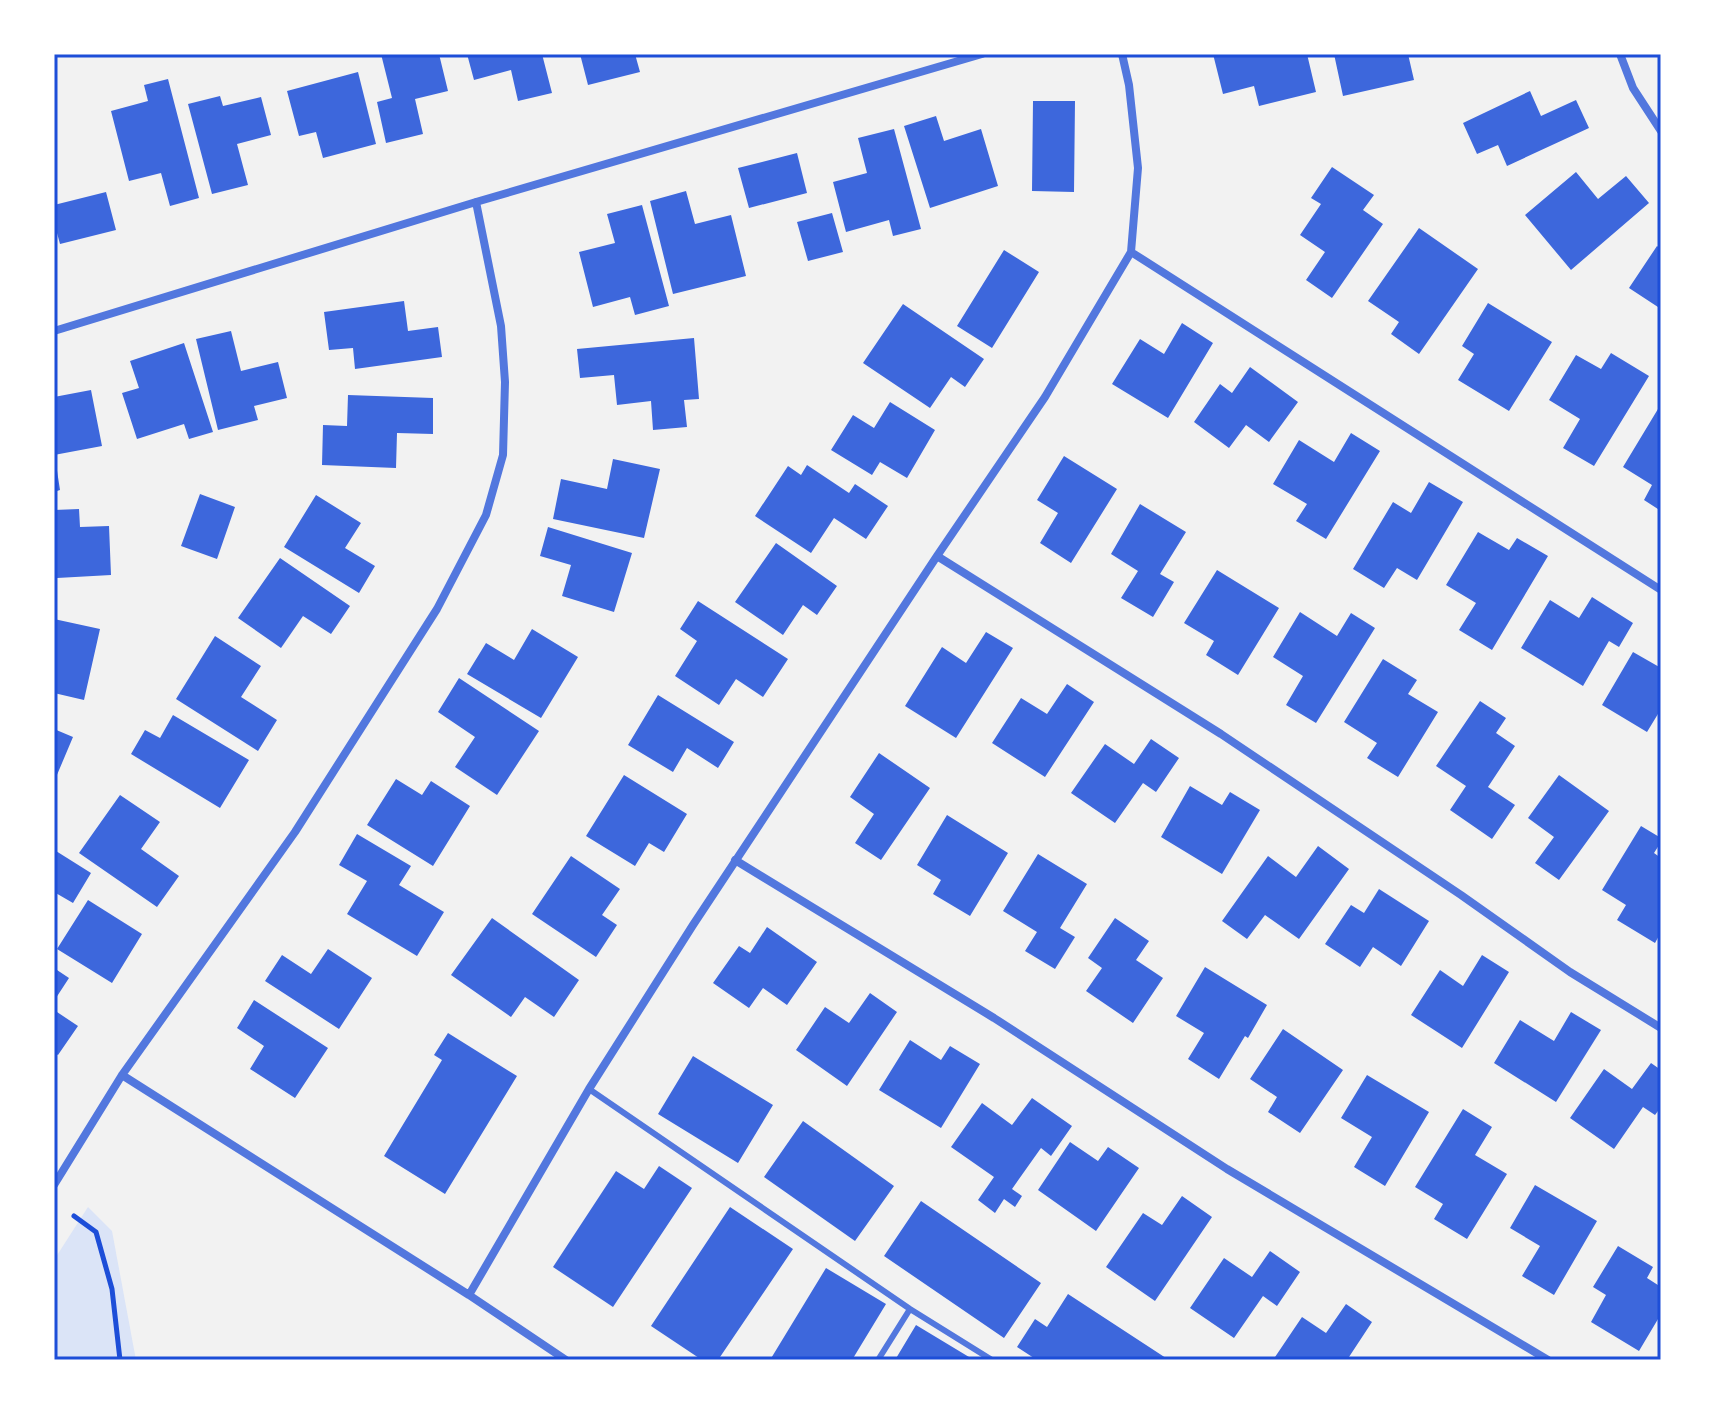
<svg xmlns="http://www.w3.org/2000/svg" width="1715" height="1414" viewBox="0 0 1715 1414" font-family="Barlow,sans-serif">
<rect width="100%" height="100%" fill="#f2f2f2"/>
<path fill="#dbe4f7" d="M88,1207L112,1231L136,1360H54V1260Z"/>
<path fill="#3d67dc" d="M381,54H439L448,91L415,99L423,134L386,143L377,102L392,98Z
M467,54H542L552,93L518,101L511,70L474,80Z
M580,54H635L640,72L588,85Z
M1213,54H1307L1316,92L1259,106L1254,86L1223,94Z
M1334,54H1408L1414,80L1343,96Z
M358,72L376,144L323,158L316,132L299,136L287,91Z
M168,79L199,198L170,206L161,173L129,181L111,111L148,101L144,85Z
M1530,91L1541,116L1576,100L1589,128L1507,166L1498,145L1477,154L1463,123Z
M220,96L223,106L261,97L271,135L237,144L248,185L212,194L188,104Z
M1033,101H1075L1074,192L1032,191Z
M936,116L944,141L981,129L998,186L930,208L904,126Z
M894,129L921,229L893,236L889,220L846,232L833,182L867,173L858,138Z
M797,153L807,193L749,208L738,168Z
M1332,167L1374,195L1363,210L1383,224L1332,298L1306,280L1325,252L1300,235L1321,204L1311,198Z
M1576,172L1598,199L1626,176L1649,203L1571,270L1525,215Z
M686,191L695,224L731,215L746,276L673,294L650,201Z
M106,192L116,230L60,244L54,222V205Z
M642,205L669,306L635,315L630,297L593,307L579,252L615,243L607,214Z
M832,213L843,252L808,261L797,222Z
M1419,228L1478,269L1419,354L1391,334L1399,322L1368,301Z
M1657,246L1661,249V309L1629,288Z
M1004,250L1039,272L992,348L957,326Z
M404,301L408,331L438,327L442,357L355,369L353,348L329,350L324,312Z
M1488,303L1552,342L1509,411L1458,380L1474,354L1462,346Z
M903,304L984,359L965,387L951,377L930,408L863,363Z
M1182,323L1213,343L1168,418L1112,384L1140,339L1164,354Z
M231,331L241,371L278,362L287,398L254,406L258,420L218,430L196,339Z
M694,338L699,399L684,400L687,427L653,430L651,401L617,405L614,375L580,378L577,349Z
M184,343L213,432L189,439L184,424L137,439L122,393L139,388L130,361Z
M1611,353L1649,376L1594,466L1563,448L1580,419L1549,400L1576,355L1601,369Z
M1250,367L1298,402L1269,442L1246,425L1229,448L1194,422L1220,384L1232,393Z
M91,390L102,446L54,455V397Z
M348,395L433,398V434L397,433L396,468L322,465L323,425L347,426Z
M890,402L935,430L907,478L880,462L872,475L831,450L853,415L874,428Z
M1661,404V511L1644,500L1652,485L1623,467Z
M1351,433L1380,451L1326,539L1296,521L1307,504L1273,484L1299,440L1334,462Z
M1064,456L1117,489L1071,563L1040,543L1058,513L1037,500Z
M613,459L660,469L644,538L553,519L561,479L607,489Z
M54,464H56L60,490L54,492Z
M807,465L849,493L855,484L888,506L866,539L834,518L811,553L755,516L788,466L801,475Z
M1429,482L1463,502L1417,580L1397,568L1384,588L1353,569L1393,502L1411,513Z
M200,494L235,507L217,559L181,546Z
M316,495L361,523L345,548L375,566L359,593L284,547Z
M1140,504L1186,532L1160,574L1174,582L1153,617L1121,598L1138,571L1111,554Z
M79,509L80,527L109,526L111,575L57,578L56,545H54V510Z
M548,527L632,553L614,612L562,596L571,565L540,556Z
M1478,532L1509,550L1517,538L1548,556L1492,650L1459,630L1476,603L1446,585Z
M776,543L837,586L817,615L803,605L783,635L735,602Z
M280,558L350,606L331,634L303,616L281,648L238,618Z
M1217,570L1279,608L1238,675L1206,655L1214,641L1184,623Z
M1592,597L1633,623L1619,647L1609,641L1583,686L1521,648L1550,600L1579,618Z
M698,601L788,659L763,697L736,679L719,705L675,676L697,641L680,629Z
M1300,612L1337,636L1351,613L1375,628L1316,723L1286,705L1303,676L1273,657Z
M54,619L100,629L84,700L54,693Z
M532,629L578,657L541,718L467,674L486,643L514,660Z
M986,632L1013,648L956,738L905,706L942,647L966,663Z
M215,636L261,666L241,697L277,720L258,751L176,699Z
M1633,652L1661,668V709L1647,732L1602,705Z
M1383,659L1417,680L1408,694L1438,712L1398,777L1367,758L1377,743L1344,722Z
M459,678L539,731L497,795L455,767L475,737L438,712Z
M1067,684L1094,702L1045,777L992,743L1021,698L1047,714Z
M658,695L734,742L718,768L687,748L673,772L628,745Z
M1480,701L1506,718L1496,733L1515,746L1488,787L1515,805L1492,839L1450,810L1466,786L1436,766Z
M173,715L249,760L220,808L131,754L145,730L160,738Z
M54,729L73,737L54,782Z
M1151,739L1179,758L1156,792L1143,783L1115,823L1071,793L1105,744L1134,764Z
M879,753L930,788L881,860L855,843L874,814L850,797Z
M624,775L687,814L664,852L649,843L635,866L586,836Z
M1559,775L1609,811L1559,880L1535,863L1554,837L1528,818Z
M396,779L422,795L431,781L470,806L433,866L367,825Z
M1190,786L1222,805L1230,792L1260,810L1222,874L1161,837Z
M120,795L160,822L141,849L179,876L157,907L79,853Z
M947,815L1008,853L970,916L933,894L941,880L917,865Z
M1641,826L1661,838V842L1654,853L1661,858V932L1655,943L1617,920L1626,905L1602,890Z
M357,834L411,866L399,885L444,912L417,956L347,914L367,881L339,865Z
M1318,846L1349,869L1299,939L1265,915L1247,939L1222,921L1268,856L1296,877Z
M56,851L91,873L73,903L54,892V854Z
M1038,854L1087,884L1060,928L1075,937L1055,969L1025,951L1037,932L1003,911Z
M571,856L620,889L602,915L617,925L596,957L532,914Z
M1379,889L1429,921L1401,966L1373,947L1360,967L1325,944L1351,905L1364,913Z
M88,900L142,934L112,983L57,949Z
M492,918L579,980L554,1017L525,997L511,1017L451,975Z
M1115,918L1149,941L1136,960L1163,978L1133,1023L1086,991L1102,968L1088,958Z
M767,927L817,962L787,1005L763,988L749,1008L713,983L739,946L750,953Z
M328,949L372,978L339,1029L265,981L282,955L311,974Z
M1482,955L1509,972L1462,1048L1411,1015L1440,970L1463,986Z
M1205,967L1267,1005L1248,1038L1245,1036L1219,1079L1188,1059L1204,1033L1176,1016Z
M54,968L69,978L54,1001Z
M870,993L897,1012L847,1086L796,1050L825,1007L849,1023Z
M254,1000L328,1048L295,1098L250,1069L264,1046L237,1028Z
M54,1010L78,1026L58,1055L54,1053Z
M1571,1012L1601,1030L1556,1102L1494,1063L1520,1020L1554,1041Z
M1283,1029L1343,1070L1300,1133L1268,1112L1277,1097L1250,1079Z
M448,1033L517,1076L445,1194L384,1156L442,1060L434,1055Z
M910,1040L941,1060L950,1046L980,1064L941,1128L879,1090Z
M693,1056L773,1105L738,1163L658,1114Z
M1651,1063L1661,1070V1107L1655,1115L1643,1107L1614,1149L1570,1118L1604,1069L1632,1089Z
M1367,1075L1429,1112L1385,1186L1354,1167L1372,1137L1341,1118Z
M1032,1098L1072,1126L1051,1156L1041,1148L1012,1189L1022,1196L1015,1207L1004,1199L995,1213L978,1200L994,1177L951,1147L982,1103L1012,1125Z
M1463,1109L1492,1127L1475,1155L1507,1174L1467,1239L1434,1219L1443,1204L1415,1187Z
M803,1121L894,1186L855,1241L764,1177Z
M1070,1142L1098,1161L1108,1147L1139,1168L1096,1231L1038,1190Z
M659,1166L692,1188L613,1307L553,1267L616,1171L644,1189Z
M1535,1185L1597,1221L1554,1295L1522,1276L1540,1246L1510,1228Z
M1182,1196L1212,1217L1155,1301L1106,1267L1143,1213L1162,1225Z
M921,1201L1041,1283L1004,1338L884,1256Z
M730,1207L793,1249L718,1360H702L651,1326Z
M1618,1246L1653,1267L1647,1278L1661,1287V1314L1639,1351L1591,1322L1606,1295L1593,1287Z
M1270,1251L1300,1272L1277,1306L1263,1296L1234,1338L1190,1308L1224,1258L1252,1277Z
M826,1268L886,1304L852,1360H770Z
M1068,1294L1169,1360H1037L1017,1347L1035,1319L1047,1327Z
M1346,1304L1372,1322L1347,1360H1273L1302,1317L1326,1333Z
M916,1325L974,1360H895Z"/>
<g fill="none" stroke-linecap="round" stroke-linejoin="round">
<path stroke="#1d4ed8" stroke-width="5" d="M74,1216L96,1232L112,1289L120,1360"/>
<path stroke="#5277de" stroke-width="6" d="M589,1089L910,1309L992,1360
M878,1360L910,1309"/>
<path stroke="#5277de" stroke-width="8" d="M1620,54L1633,88L1661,131
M1131,252L1661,590
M54,331L476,202L982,54
M937,556L1221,734L1461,895L1570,972L1661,1028
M735,860L994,1018L1227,1169L1548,1360
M122,1075L469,1295L566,1360
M54,1185L122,1075L295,832L437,609L486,515L503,455L505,382L501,326L476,202
M469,1295L589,1089L693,925L937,556L1045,397L1131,252L1138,168L1129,85L1122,54"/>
</g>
<rect width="1715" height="1414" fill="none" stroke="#ffffff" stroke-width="112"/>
<rect x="56" y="56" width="1603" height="1302" fill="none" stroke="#1d4ed8" stroke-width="3"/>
</svg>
